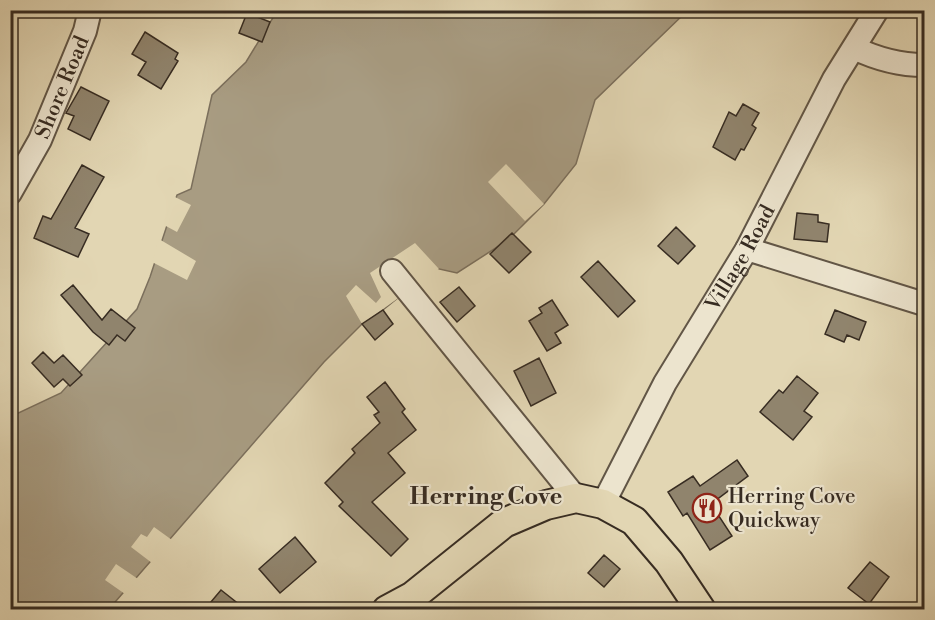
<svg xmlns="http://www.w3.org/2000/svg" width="935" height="620" viewBox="0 0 935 620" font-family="'Libre Bodoni',serif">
<rect width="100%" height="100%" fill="#e2d6b3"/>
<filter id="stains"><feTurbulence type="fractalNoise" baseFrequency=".00333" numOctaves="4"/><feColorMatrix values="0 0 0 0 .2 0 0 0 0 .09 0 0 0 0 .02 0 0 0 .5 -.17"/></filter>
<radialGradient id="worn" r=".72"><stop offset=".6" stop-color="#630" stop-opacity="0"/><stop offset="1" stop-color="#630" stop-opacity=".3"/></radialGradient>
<path fill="#a89c82" stroke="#7b6f5c" stroke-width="1.5" d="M277,11H687L595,100L576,164L544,204L508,240L457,273L435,268L383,310L362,324L324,362L109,609L11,610V421L14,415L61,393L137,309L150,277L177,195L191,189L212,95L246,62Z"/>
<path fill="#e2d6b3" d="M506,164L544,204L525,221L488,182Z
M173,196L191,205L177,232L164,225Z
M159,239L196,261L187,280L152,262Z
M415,243L439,269L362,324L346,296L356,285L376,303L381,297L370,273Z
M154,527L172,540L152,563L131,547L141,534L147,537Z
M116,564L138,579L125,594L105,580Z"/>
<path fill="#90846d" stroke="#372c22" stroke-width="1.5" d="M247,13L270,22L262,42L239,33Z
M145,32L178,53L175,59L178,61L161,89L138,75L146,62L132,54Z
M81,87L109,101L90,140L68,129L74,116L66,113Z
M743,104L759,113L752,125L756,128L744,150L741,149L735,160L713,147L729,112L736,116Z
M82,165L104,177L75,228L89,234L78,257L34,238L43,216L51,219Z
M797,213L818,215V222L829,224L827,242L794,239Z
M676,227L695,246L678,264L658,246Z
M512,233L531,252L509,273L490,254Z
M598,261L635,301L618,317L581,277Z
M73,285L102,320L111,309L135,328L125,341L117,335L109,345L93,332L61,295Z
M459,287L475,306L457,322L440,302Z
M552,300L568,325L555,333L561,343L547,351L529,321L542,313L539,308Z
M383,310L393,324L375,340L362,324Z
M835,310L866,322L859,340L847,335L844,342L825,334Z
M43,352L54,363L63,355L82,375L70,386L63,379L54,387L32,363Z
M539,358L556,393L531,406L514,371Z
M797,376L818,393L804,411L812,417L793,440L760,412L779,390L783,393Z
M385,382L405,409L402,412L416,430L388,453L405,473L372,502L408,539L391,556L339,506L343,502L325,483L355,453L352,449L380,423L374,415L379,412L367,397Z
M737,460L748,476L711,504L732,536L710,550L687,513L683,516L668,492L693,476L700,486Z
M295,537L316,562L280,593L259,569Z
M604,555L620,569L604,587L588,573Z
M870,562L889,577L869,604L848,588Z
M221,590L245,609H205Z"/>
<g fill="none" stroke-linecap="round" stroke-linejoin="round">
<g stroke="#625646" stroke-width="26">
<g id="minor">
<path d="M854,48C877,59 899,65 924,65"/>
<path id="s1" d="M10,193L40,140L85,31L90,10"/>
<path d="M747,249L924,304"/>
<path d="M392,271L576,498"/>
<path id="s2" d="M603,504L665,383L747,249L834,79L877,10"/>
</g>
</g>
<g stroke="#372c22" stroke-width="32">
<path id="major" d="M387,610L413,596L504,523L546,505L576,498L603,504L634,521L669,562L701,610"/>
</g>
<use href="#minor" stroke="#ece4ce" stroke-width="22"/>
<use href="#major" stroke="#e2d6b3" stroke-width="28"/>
</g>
<defs>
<g id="restaurant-ring" transform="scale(1.5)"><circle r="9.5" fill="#ece4ce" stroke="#8f2418" stroke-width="1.5"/><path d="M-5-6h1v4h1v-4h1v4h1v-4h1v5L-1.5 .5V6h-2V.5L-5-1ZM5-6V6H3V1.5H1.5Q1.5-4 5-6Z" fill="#8f2418"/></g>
</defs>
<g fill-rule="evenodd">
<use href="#restaurant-ring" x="707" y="508"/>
</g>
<g text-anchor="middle" stroke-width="4.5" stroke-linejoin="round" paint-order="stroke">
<g font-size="21" fill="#372c22" stroke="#ece4ce">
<text dy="7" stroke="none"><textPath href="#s1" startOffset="118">Shore Road</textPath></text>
<text dy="7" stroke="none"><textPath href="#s2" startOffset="282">Village Road</textPath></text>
</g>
<g font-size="21" fill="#372c22" stroke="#ece4ce" text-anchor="start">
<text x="728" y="503">Herring Cove<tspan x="728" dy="24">Quickway</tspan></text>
</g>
<g font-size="24" font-weight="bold" fill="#372c22" stroke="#ece4ce">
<text x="486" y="504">Herring Cove</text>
</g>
</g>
<rect width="935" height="620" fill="none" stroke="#e2d6b3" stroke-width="36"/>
<rect x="12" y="12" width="911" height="596" fill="none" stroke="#372c22" stroke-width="3"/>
<rect x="18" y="18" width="899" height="584" fill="none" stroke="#372c22" stroke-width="1.5"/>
<rect width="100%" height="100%" filter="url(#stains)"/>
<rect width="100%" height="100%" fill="url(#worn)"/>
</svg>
